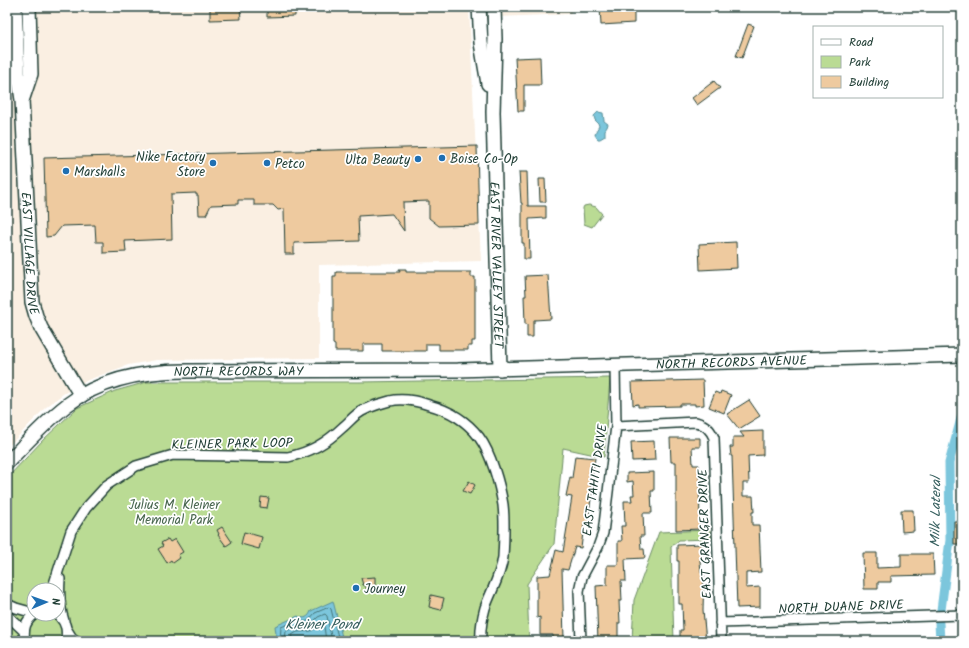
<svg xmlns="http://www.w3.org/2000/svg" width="969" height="648" viewBox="0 0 969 648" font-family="Kalam,sans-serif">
<rect width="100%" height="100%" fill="#fff"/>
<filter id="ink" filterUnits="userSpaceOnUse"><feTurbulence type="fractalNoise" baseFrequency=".025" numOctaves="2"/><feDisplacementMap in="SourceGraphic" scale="8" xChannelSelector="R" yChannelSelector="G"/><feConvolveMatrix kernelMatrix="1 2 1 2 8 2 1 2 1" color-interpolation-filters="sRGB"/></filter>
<g filter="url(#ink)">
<path fill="#faefe2" d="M7,7H469L481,261L319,265V358L157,360L128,365L88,380L63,394L45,408L7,448Z
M501,7H571V14L499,17Z"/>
<path fill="#badb94" stroke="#6c8c64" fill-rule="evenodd" d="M589,205L596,207L602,214L592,227L584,224L583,208L584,206Z
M610,378L604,457L563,448L554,544L527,584L529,641H7V478L43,440L77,408L115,391L147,382H360ZM34,590H58V614H34Z
M710,530L711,539L679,540L671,547L674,641H632L634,600L659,532Z"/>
<path fill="#7cc6dc" stroke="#578f99" d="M598,112L603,113L604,121L608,124L607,127L605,130V136L600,139H598L595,135L596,131L599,126L598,123L595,120L594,116Z
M333,601L342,637L341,641H276V634L275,626L298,616C304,620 309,617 311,611Z"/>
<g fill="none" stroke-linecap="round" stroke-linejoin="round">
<path stroke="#447477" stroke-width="1" d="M280,641L281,627L297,621L302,622L308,621L315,613L329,607L331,609L338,637L337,641
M285,641L286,631L297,626L303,627L310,625L318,617L325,614L327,616L332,641
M291,641L292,635L297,632L311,631L322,624L324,626L326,641"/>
<path stroke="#7cc6dc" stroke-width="9" d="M941,610L950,540L949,463L962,415
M939,623L940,641"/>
</g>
<path fill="#eeca9f" stroke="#1f3d34" d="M210,7H240L241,19L210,20Z
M267,7H295V16L267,17Z
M600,7H634V23L601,25Z
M748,24L754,26L742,58L736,56Z
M540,57L541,85H524V111H518L515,58Z
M714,81L720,88L697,105L692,98Z
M477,146L479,225L439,226L429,218V201L403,202L404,231L392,214L358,216L359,241L294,243V254H285L284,209L278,210L273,205H254V200H238V204L211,205L206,215H199L198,195H196V193L171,194L172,239L125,241L126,252L103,253V242H96L95,225L62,226L54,236L46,237L44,158Z
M519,172H527L528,206H546V218L529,219L530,259H524V243H522V203H521Z
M539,179H545L546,202H540Z
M736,242L737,268L700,270L699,244Z
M399,269H406V272H471V277H475V341H472V346H468V350H439V344H426V351H382V344H363V351H335V345L333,344V276H336V272H400Z
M548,275L551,319L534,320V323H533V337H527V324H525L524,296H526L525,276Z
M703,380L704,405L695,406V404H680V406L638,407V404L633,405L632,382Z
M721,391L731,395L724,413L709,407L715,392L720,394Z
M749,400L760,416L739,429L727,414Z
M763,431V455L748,456L749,483H743V496H753L754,512H752V525H759L761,572L746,573V588L760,587V607L737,608L732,456H731L730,447H733V437H744L740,432Z
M670,438H700V447H692L693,465H699L700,529L676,530V462H671Z
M654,441L655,460L632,461L631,442Z
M575,456L595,458L590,492H592L589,513H590L588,525H584L581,548L575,547L568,570L562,569L564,639H553V635H540V617L537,618V576L550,575L556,550L563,552L572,497L566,496L570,477L572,478Z
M654,472V491H651L652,513H643L644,536H640L641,549H644L645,558L625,559L626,581H621L622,601H619L620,623H618V641H598L596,586L607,585V565H618V541H622L621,526H625L624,501H632L631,495H634L633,481L627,482V473Z
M469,481L475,485L470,494L463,491Z
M261,497L269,498L267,508L260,507Z
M901,510H913L914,531L902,532Z
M954,521H962V544H954Z
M222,527L232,542L226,546L218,535L219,534L217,530Z
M244,532L262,537L259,549L241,544Z
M168,539L170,542L175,539L183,552L178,555L180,558L173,563L171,560L167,563L158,549L163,546L161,543Z
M702,544V560H700L701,573H704L703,610L706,641H680V630H683L682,604H679V561H677V545Z
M863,553H877V568L901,567V554H933L934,575L891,576V582H878V589H864Z
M375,577V587H373V589L367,590L365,585H363L361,578Z
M431,595L444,598L441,610L429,607Z"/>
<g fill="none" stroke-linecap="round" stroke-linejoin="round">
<g stroke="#1f3d34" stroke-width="12">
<path id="street" d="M616,426L696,422C706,425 710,429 714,438L721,641
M60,579C59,593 59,606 64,621
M52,590L71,531L86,508L107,485L136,466L173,455L288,457C311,452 326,443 343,427C348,423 352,418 356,415C366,407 379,404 390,401C403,398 417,401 429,405C448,410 466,420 479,437C491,453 500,485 503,505C505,522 504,540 503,557C501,575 491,591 485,608C482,619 480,630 481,641
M7,604L16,608L34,613
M7,615L24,631
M60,617C67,624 67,631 66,641
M720,623L962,615
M67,630L72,638L77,641
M25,641C23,629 25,621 35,614
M581,641L579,591L582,577L598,547L603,533L616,426L615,366"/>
</g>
<g stroke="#1f3d34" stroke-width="16">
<g id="secondary">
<path id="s1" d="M15,7L18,73L22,100L32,302L36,316L41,328L81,396"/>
<path d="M479,7L481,43L488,84"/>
<path id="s2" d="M494,7L495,39L493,112L500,369"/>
<path d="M23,98L31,74L29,7"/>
<path id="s3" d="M7,463C26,443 45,422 67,405C101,379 144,371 186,371L458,370L962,355"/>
</g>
</g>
<use href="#street" stroke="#fff" stroke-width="9"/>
<use href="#secondary" stroke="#fff" stroke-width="13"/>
</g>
</g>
<g fill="#1f6fb2" stroke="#fff" stroke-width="1.5">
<circle cx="442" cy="158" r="4"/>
<circle cx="418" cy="159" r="4"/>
<circle cx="213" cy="163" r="4"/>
<circle cx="267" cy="163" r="4"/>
<circle cx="66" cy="171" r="4"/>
<circle cx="356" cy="588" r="4"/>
</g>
<g text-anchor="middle" stroke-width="3.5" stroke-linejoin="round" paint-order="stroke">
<g font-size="13" fill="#1f3d34" stroke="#fff" text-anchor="start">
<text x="205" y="161" text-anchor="end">Nike Factory<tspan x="205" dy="15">Store</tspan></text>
<text x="450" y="163">Boise Co-Op</text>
<text x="410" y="164" text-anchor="end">Ulta Beauty</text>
<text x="275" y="168">Petco</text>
<text x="74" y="176">Marshalls</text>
<text x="364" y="593">Journey</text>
</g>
<g font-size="13" fill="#1f3d34" stroke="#fff">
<text dy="5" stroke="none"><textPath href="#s1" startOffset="247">EAST VILLAGE DRIVE</textPath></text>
<text dy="5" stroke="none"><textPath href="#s2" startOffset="258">EAST RIVER VALLEY STREET</textPath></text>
<text dy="5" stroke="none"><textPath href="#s3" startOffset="755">NORTH RECORDS AVENUE</textPath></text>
<text dy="5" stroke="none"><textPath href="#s3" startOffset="262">NORTH RECORDS WAY</textPath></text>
<text transform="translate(232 443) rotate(-1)" y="5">KLEINER PARK LOOP</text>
<text transform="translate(594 480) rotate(-82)" y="5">EAST TAHITI DRIVE</text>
<text transform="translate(704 534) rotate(-92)" y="5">EAST GRANGER DRIVE</text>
<text transform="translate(841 606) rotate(-2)" y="5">NORTH DUANE DRIVE</text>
</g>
<g font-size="13" fill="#46644c" stroke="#fff">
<text x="174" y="509">Julius M. Kleiner<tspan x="174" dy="15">Memorial Park</tspan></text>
</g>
<g font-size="14" font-style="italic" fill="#365f5e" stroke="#fff">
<text transform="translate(935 512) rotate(-89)" y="5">Milk Lateral</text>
<text x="322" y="629">Kleiner Pond</text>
</g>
</g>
<rect width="969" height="648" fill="none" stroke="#fff" stroke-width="24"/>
<rect x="12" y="12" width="945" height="624" fill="none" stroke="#1f3d34" stroke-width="1.5" filter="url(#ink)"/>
<rect x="813" y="26" width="130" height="72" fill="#ffffff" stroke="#a5b1ae"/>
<rect x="821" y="39" width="20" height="6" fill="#ffffff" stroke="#a5b1ae"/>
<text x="849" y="46" font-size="12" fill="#1f3d34">Road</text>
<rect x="821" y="56" width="20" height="12" fill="#badb94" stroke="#a5b1ae"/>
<text x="849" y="66" font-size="12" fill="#1f3d34">Park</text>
<rect x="821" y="76" width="20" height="12" fill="#eeca9f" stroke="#a5b1ae"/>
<text x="849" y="86" font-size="12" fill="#1f3d34">Building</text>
<g transform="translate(46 602) rotate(88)"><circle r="19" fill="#ffffff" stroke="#a5b1ae"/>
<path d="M0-3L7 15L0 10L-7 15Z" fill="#1f6fb2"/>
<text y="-6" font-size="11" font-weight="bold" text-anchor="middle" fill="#1f3d34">N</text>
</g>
</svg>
